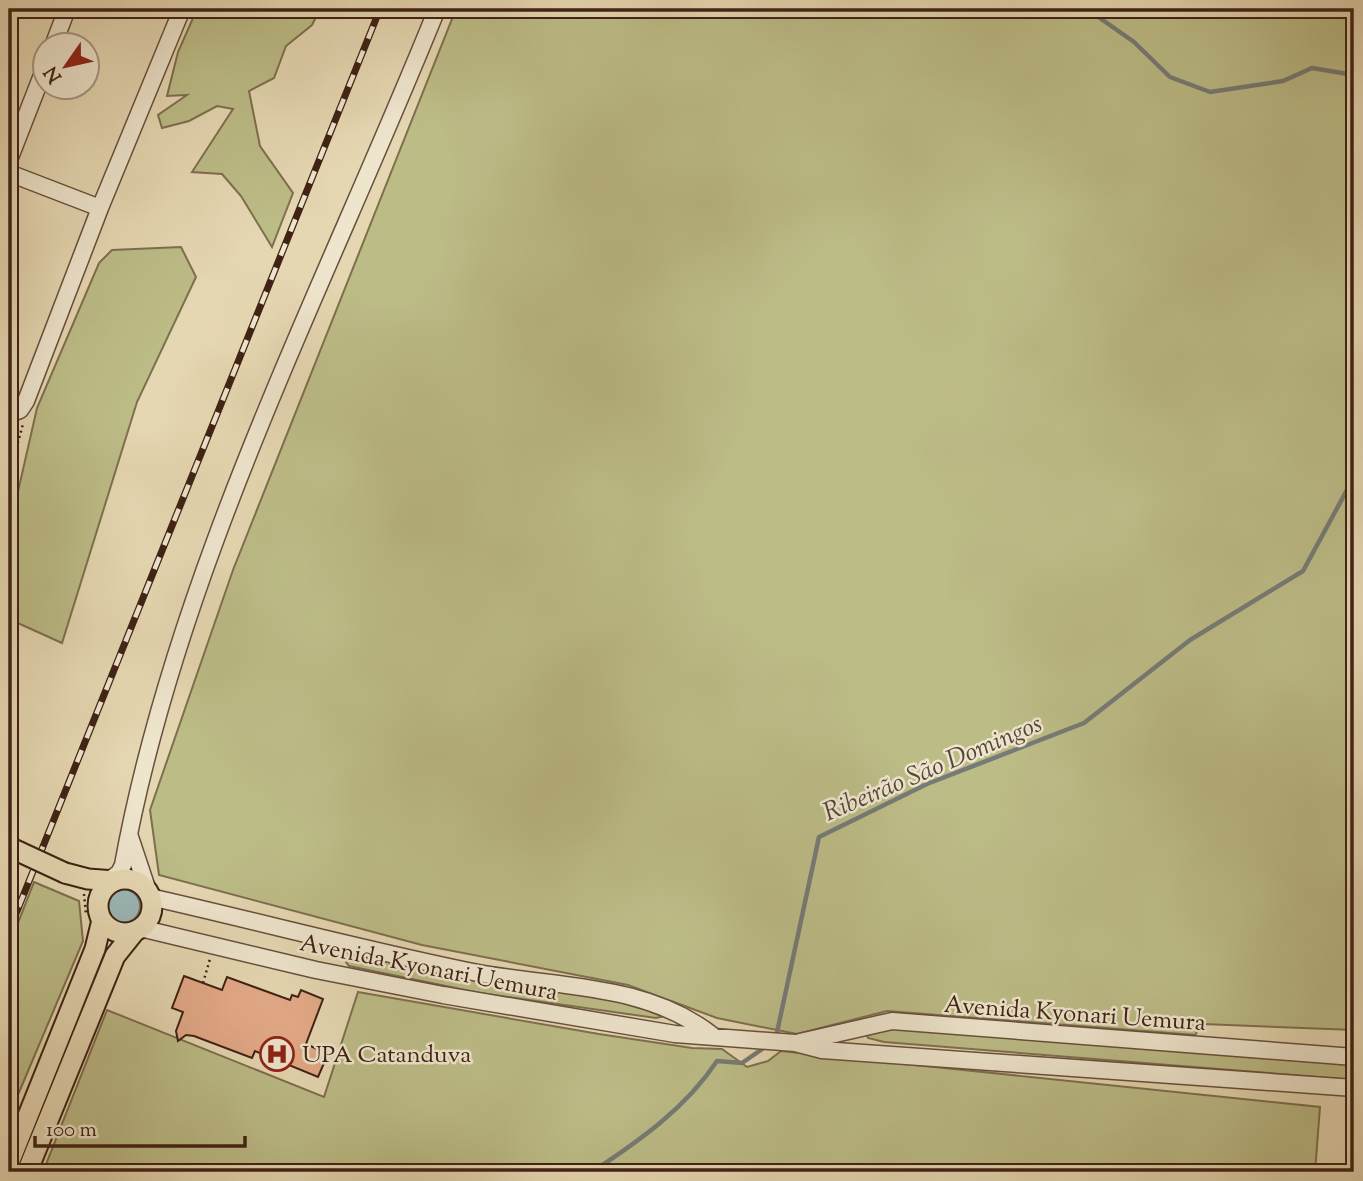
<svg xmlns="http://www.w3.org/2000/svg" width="1363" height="1181" viewBox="0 0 1363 1181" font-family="'Sorts Mill Goudy',serif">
<rect width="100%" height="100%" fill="#e5d7b2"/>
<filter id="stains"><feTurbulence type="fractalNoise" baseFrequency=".00286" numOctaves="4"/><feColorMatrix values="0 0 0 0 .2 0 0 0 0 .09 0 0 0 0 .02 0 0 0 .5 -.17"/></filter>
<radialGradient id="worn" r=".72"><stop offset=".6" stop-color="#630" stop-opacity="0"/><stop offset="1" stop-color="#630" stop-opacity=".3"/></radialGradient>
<path fill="#bcbc87" stroke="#7e6f4e" stroke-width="2" d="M197,9H320L312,25L286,46L274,78L249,91L260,146L293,193L272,247L241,196L222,174L192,172L233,109L217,106L189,121L162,128L158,115L187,95L167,96L178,52Z
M456,9H1354V1030L1203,1024L1195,1035L887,1011L797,1034L717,1018L628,985L422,945L159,875L150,810L233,570Z
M181,247L196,277L137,402L62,643L9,619V531L37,408L99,263L112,250Z
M34,882L79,901L83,941L9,1116V946Z
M349,954L472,979L619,999L665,1016L656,1018L480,993L349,966L346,962Z
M358,992L599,1034L692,1048L722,1049L747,1067L768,1061L781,1051L1320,1107L1315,1172H43L107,1010L324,1097Z
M891,1028L1354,1064V1080L884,1042L868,1038L867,1035Z"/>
<path fill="#9bb7b7" stroke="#767b76" stroke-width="2" d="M106 906a17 17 0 1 1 34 0a17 17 0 1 1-34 0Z"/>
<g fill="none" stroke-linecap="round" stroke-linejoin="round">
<path stroke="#767b76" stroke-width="4.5" d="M1087,9L1134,42L1170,77L1210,92L1283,81L1312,68L1354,75
M1354,325L1349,352L1354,373
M776,1037L819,837L927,784L1084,723L1190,640L1303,571L1354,477
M592,1172C639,1141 686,1108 717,1061L742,1063L765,1047"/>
</g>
<path fill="#e3aa88" stroke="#3f2214" stroke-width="2" d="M184,976L222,990L227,977L290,1000L292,995L298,997L301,990L323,999L306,1044L328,1054L318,1077L255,1051L252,1058L194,1036L186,1035L178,1041L176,1031L183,1012L172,1008Z"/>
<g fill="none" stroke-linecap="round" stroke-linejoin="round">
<g stroke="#684f3c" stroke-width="19">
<path id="minor" d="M53,46L67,9
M9,160L46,65
M9,173L100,208
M9,414L20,410L26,401L100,208L182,9
M130,837L150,897C256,921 361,949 468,971C549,988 643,981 712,1035
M108,881L119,873L123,865C177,568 325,287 437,9
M140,928L316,970L443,995L675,1034L795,1043L822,1050L1354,1088
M800,1042L892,1021L1354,1057"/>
</g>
<g stroke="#3f2214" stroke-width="23">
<path id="major" d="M65,873L88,879L115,881
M98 906a27 27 0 1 1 54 0a27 27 0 1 1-54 0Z
M9,1163L95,949L102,920
M27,1172L115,956L135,931"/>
</g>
<path stroke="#3f2214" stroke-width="2.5" stroke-dasharray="2 3.5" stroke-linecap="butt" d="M9,475L23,424
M84,894L86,915
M203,983L210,959"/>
<use href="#minor" stroke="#eee5cd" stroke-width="16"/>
<use href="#major" stroke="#e5d7b2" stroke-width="19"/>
<g stroke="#3f2214" stroke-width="7">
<path id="rail" d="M9,931L380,9"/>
</g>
<use href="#rail" stroke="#eee5cd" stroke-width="4.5" stroke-dasharray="13" stroke-linecap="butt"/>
<g stroke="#3f2214" stroke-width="23" stroke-linecap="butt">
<path id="major-bridge" d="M9,847L65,873"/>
</g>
<use href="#major-bridge" stroke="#e5d7b2" stroke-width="19"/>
</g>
<defs>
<g id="hospital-ring" transform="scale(1.75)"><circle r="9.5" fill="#eee5cd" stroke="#8f2418" stroke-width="1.5"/><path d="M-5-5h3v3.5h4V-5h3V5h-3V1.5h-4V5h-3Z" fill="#8f2418"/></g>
</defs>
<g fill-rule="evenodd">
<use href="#hospital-ring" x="277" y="1054"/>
</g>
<g text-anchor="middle" stroke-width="5" stroke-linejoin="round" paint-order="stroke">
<g font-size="24" fill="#3f2214" stroke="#eee5cd">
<text transform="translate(429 967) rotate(11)" y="8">Avenida Kyonari Uemura</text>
<text transform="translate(1075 1013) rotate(4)" y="8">Avenida Kyonari Uemura</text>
</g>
<g font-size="24" fill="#3f2214" stroke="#eee5cd" text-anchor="start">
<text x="302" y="1062">UPA Catanduva</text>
</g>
<g font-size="26" font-style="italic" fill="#56473d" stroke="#eee5cd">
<text transform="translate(932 767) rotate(-23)" y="9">Ribeirão São Domingos</text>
</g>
</g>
<rect width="1363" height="1181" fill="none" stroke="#e5d7b2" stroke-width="35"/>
<rect x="10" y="10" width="1342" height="1160" fill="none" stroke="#3f2214" stroke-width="3.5"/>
<rect x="18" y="18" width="1328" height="1146" fill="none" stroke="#3f2214" stroke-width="2"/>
<g transform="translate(66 66) rotate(236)"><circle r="33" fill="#eee5cd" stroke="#a89783" stroke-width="2"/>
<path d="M0-5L12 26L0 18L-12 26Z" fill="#8f2418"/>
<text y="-10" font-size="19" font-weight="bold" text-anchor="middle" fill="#3f2214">N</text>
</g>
<path d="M35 1136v10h210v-10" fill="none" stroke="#3f2214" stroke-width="3.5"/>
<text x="46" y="1136" font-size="21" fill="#3f2214" stroke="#eee5cd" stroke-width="5" paint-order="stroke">100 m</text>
<rect width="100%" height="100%" filter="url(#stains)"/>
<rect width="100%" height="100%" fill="url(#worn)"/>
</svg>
